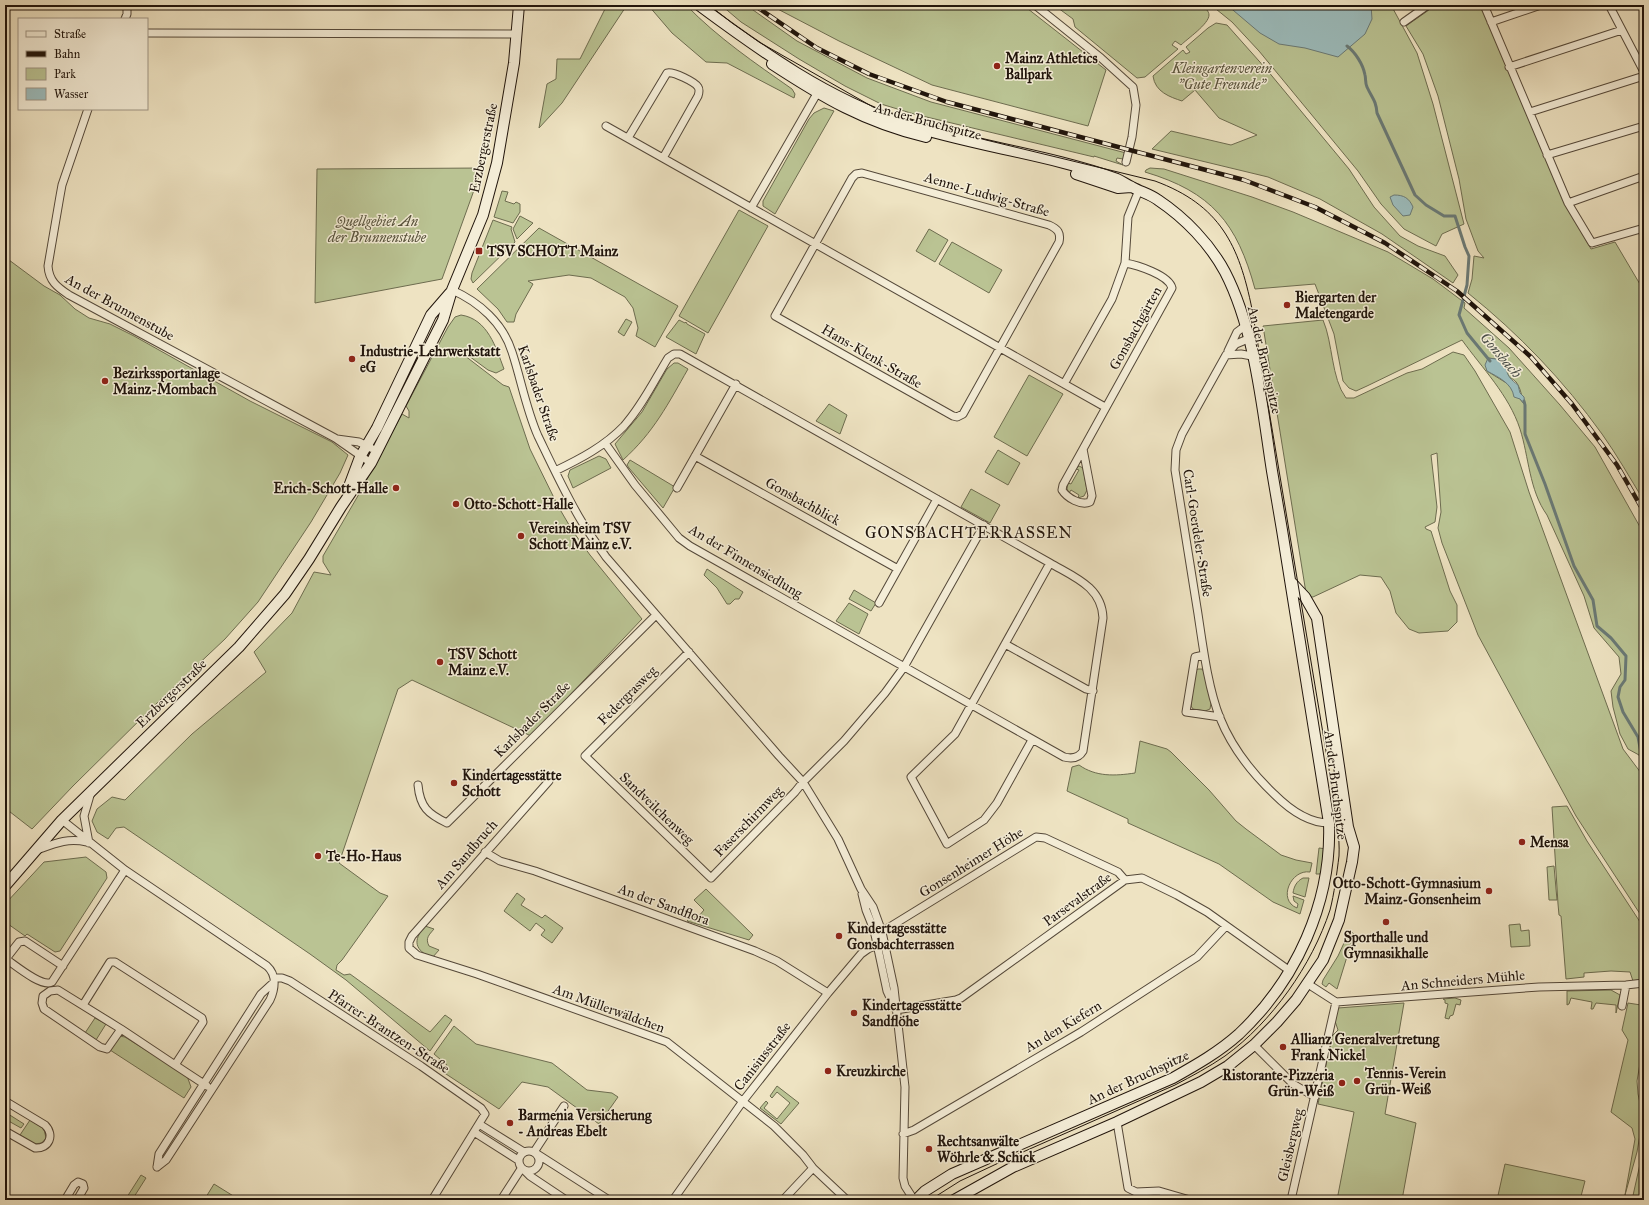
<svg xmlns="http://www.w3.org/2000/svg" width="1649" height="1205" viewBox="0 0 1649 1205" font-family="'IM FELL Great Primer',serif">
<rect width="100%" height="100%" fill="#eee3c2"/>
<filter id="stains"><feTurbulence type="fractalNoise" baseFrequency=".005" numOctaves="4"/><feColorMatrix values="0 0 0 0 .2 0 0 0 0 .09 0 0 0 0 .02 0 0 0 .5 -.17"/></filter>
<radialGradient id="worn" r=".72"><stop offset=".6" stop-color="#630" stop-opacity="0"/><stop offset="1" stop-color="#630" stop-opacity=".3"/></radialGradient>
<path fill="#bac393" stroke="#6d6c4f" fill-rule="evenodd" d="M607,5H627L562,103L539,128L547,84L556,79L557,59H580Z
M648,5H686C718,38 755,63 792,89L795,94L794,98L727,63L706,62L672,33Z
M721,5H746L797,41L867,78L931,102L1126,153L1123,159L1117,158L1116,161L1123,165L1094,156V157L914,114L881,104L845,86L799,59L741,22Z
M770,5H1023L1106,70L1088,126L932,85L839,41Z
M1054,5H1202C1205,8 1209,11 1209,15C1209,24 1187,39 1181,45L1175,41L1172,45L1178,49L1145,77L1137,78L1075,27L1073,19Z
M1211,5H1391L1417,53L1433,104L1464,224L1442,234L1436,246L1404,229L1381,204L1358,171L1259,51L1232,22Z
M1436,5H1481L1564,201L1591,249L1615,242L1644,291V501C1630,478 1617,455 1602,434C1564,381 1519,334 1468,293L1472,279L1474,256L1484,258L1478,251L1466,219L1459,179L1438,96L1423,54L1406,26Z
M1216,23L1227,25L1267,70L1349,169L1374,207L1400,236L1418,246L1445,256L1458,275L1453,283L1382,234L1320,199L1268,177L1152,149L1171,131L1231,145L1257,135L1219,118L1195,90L1182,101C1170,97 1155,92 1153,76L1183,50L1186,54L1190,52L1186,47L1208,28Z
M824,108L834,111L775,214L763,206V201L809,119L814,113Z
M482,168L442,279L315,303L317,169Z
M1150,168L1164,169L1252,197L1293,212L1388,252L1433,279L1465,303L1464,308L1509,348L1560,405L1595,447L1644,534V767L1639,755L1628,749L1620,734L1613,707L1611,691L1621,674L1619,657L1594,628L1584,596L1547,515C1529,490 1529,457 1520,429C1509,395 1482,368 1462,340L1367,386L1356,391L1349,388L1343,381L1334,334L1315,284L1255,289C1237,223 1212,192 1145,172L1146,170ZM1488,358L1496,359L1506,365C1507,383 1513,375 1518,385C1521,390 1522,398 1524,404L1508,384L1487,371Z
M502,191L508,192L505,201L514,204L516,202L520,204V212L513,223L494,217Z
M739,210L768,226L708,333L679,316Z
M520,216L533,223L517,239L513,229Z
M493,220L512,227L511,229L515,242L473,283L471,279L472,273Z
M539,228L678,306L655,347L636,336L638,328L633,308L625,297L591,278L569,275L528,281L533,284L516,314L514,322H507L498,309L477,289Z
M929,229L948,240L935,262L916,251Z
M952,242L1002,270L989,293L939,264Z
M5,257L44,286L60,295L75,309L89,318L110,324L134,336L250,401L332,442L348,455L340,473L311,522L258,602L225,639L156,704L73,786L32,829L5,808Z
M461,315C488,319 496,348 504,369L496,373L488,370L458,348L456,349L503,385L509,387L530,449L558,506L572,530L590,555L642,619L531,736L412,680L398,689L339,863L380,893L388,896L342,960L337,965L336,970L344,975L350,974L430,1032L445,1015L452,1020L430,1051L346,980L310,954L124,827L116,828L108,839L97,832L92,821L97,809L112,797L125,800L192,734L266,672L254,652L292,613L314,572L331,575L323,562V556L359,494L402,414L409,418V411L406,406L448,327L455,317Z
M626,319L632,322L624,336L618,332Z
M679,320L685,323L686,322L687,324L705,334L696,354L666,337Z
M1323,320C1333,343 1331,378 1346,398H1354L1407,373L1422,369L1453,352L1464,355L1475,371L1510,432L1529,492L1623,749L1644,777V920L1576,816L1478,635L1442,543L1438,528L1441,512L1437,453L1431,455L1437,507L1435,522L1425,527L1426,529L1431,531L1450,591L1457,605V622L1448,631L1419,633L1409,629L1396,613L1390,591L1381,577L1360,575L1313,597H1310L1306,593L1263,326Z
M674,363H678L688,369C668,404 654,432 623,460L615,444L642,412L667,369Z
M1029,375L1063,394L1027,456L994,437Z
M829,404L847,415L840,434L816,421Z
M998,450L1020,463L1008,485L985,472Z
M599,456L606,459L611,468L573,488L568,476L570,470Z
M630,460L675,487L663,508L629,468L627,465Z
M1079,466L1083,468L1087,490L1084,496L1078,498L1079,495L1071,490L1069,493L1067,489L1068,483L1071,484L1079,470L1076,469Z
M971,489L1000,505L990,523L961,507Z
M707,569L743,592L739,599H735L730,604H727L717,588L704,575Z
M854,590L876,603L871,611L849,599Z
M849,603L868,614L859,634L836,621Z
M1198,669H1202L1204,672L1211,703L1210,709L1205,711L1193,709L1191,706L1195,671Z
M1140,741L1167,749L1171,752L1209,790L1236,821L1246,829L1281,855L1296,860L1312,863L1310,872C1291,869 1277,900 1297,908L1298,904L1294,901L1293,896L1304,900L1300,914L1273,902L1219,864L1128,823V819L1067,791L1072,767L1079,765C1096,777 1115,776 1135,773Z
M1567,806L1587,841L1644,928V981L1641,979L1633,981L1630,972L1611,971L1584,973V977L1566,979L1561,916L1559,915L1558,904L1552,807Z
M1319,848L1327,849L1323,866L1320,874H1316Z
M86,857L106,872L107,878L60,951L55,952L27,934L25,936L8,924L5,928V904L44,862Z
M1554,866L1557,900H1549L1547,867Z
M1303,878H1309L1305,897L1293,893C1294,886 1297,881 1303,878Z
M706,889L753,935L749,940L687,921L694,913L698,917L704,910L694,900Z
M517,893L525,899L521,905L542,918L545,915L563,928L552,943L541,935L545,930L536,923L530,931L504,911Z
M1520,924L1521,931L1529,930L1530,946L1511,947L1509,925Z
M425,926L434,929C429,935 425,938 429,946L439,950L432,958C415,950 412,941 425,926Z
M1350,930L1354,934L1337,989L1329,983L1326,987L1322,984L1323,980L1338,956Z
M1611,990L1620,995L1616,1013V1005L1596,1003L1593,1009H1591L1592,1002L1571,998L1569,1004L1567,1005V991Z
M1644,990V1040L1637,1081L1638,1094L1643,1117L1637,1152L1625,1195L1635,1139L1632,1128L1611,1112L1628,1040L1622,1030L1628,1003L1641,1005Z
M1455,998L1461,1000L1460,1005L1456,1004L1453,1015L1450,1016L1449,1019L1445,1018L1448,1004L1445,1003V1000L1443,999Z
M1404,1003L1385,1114L1416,1123L1402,1200H1337L1354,1112L1318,1104L1332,1036L1338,1030L1335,1021L1338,1008Z
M95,1018L106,1024L96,1040L85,1033Z
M454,1026L476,1044L552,1063L587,1090L612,1093L618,1097L599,1124L548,1087L522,1082L499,1109L443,1072L447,1065L434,1054Z
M119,1036L125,1037L187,1076L191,1087L184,1098L110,1050Z
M777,1086L799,1103L781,1124L760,1108L766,1101L768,1103L764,1108L777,1119L790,1103L777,1092L772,1098L770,1096Z
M5,1112L24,1124L21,1128L5,1119Z
M30,1120L44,1129L46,1138L42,1143L34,1144L20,1135Z
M1644,1146V1200H1632Z
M1505,1164L1585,1181L1580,1200H1497Z
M141,1175L146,1178L132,1200L127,1197Z
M214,1184L235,1197L233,1200H212L206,1197Z"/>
<path fill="#9cbcbc" stroke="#6a7975" d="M1227,5H1371L1372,19L1365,34L1338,57L1305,48L1279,44L1260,33Z
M1394,195C1404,195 1409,198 1413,207L1410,215L1403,216L1393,205L1390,197Z
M1498,356L1503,357C1509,371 1503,374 1518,385L1520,393L1524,397L1525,405L1520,399L1514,397C1512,383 1498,377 1487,371L1485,365L1488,358L1496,359Z"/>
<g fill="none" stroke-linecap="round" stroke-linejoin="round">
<path stroke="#6a7975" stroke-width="3" d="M1347,46C1355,52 1363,64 1365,75C1366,79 1365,83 1367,87C1372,98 1376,100 1377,113L1415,195L1426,205L1444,216H1455L1465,247L1469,256L1467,285L1459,315L1467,333L1490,361
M1524,401L1525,405V434L1545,484L1574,566L1593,600L1597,626L1611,638L1626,656L1625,680L1620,687L1618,697L1623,712L1638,737L1641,753L1644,757"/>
<g stroke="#544839" stroke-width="9">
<path id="street" d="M1035,5L1101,58L1133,87L1136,105L1132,137L1126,162
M1484,5L1568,203L1592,243L1644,228
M1609,5L1644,72
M125,19L127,14V5
M1404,22L1428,5
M1491,22L1541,5
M147,33L516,34
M1509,67L1622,30
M88,109L62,185L60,196L48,266C49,281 57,287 69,295L335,438L371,463
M1530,112L1644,76
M606,126L1105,407
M628,138L667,73C673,71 695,82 698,87C700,90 699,93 698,96L663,158
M1547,155L1644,126
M862,173L1049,225C1058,229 1061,233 1059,242L963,414L957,417L953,416L775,316L852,178L856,174Z
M1568,203L1644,176
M751,208L819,90
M452,290C479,302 503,323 512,352C521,379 526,409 538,436C551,463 564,491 579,517C587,531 597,544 606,557L779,756L803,782L838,839L861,889L873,907L882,932L894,988L905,1087L903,1178L905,1186L914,1200
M1248,339L1236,344L1226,355L1182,434L1176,450L1175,470C1183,518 1190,566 1198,614C1203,647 1208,688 1220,718C1232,748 1251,772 1274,794C1289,809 1308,823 1329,823
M1228,351L1237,332L1245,326
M1226,355L1241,354L1252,356
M1064,384L1112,299L1125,263L1128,217L1139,190
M337,439L359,442L371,448
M1083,449L1063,485L1062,490C1067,498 1081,506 1090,502L1092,496L1083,449L1172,288C1169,275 1137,265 1125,263
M695,456L898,569
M555,471C580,459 605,446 624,426C642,406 654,381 668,358L674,354H680L1050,563C1074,577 1102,587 1103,618L1083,751C1079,758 1072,759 1064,757L690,546L679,538L635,485L605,443
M677,488L736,384
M879,603L937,499
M1005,644L1086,689L1093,691
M689,652L585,756L711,878L795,792L803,782L844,741L885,693L904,667L984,525
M1204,655L1195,657L1186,712L1220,717
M1032,740L997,803L984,820L947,844L911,777L955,734L1050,563
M549,781L412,936L409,942V948L417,955L477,974L667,1042L774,1126L803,1155L813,1168L847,1200
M418,785C420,807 428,814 447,823L656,615
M62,820L125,870L267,966C277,975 275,989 270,1000L166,1160L157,1167
M89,843L84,816L91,792
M37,850C56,843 67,838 87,842
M485,852L500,861L535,871L755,951L777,961L828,993
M862,894L866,910L874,930L887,991L893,1004
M875,935L888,928L1036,837L1045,838L1118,872L1125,880
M6,959C15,965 42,988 52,982L125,870
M5,960L19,942L25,941L63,966
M274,978H282L290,981L421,1066L481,1108L485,1114L432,1200
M1308,984L1336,1002L1539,987L1626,985L1644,983
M58,990L121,1029L107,1049L100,1047L44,1009L42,1003L43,996L50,991Z
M83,1005L110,962H115L202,1018L203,1022L175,1065L121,1029
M1622,1006L1626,985
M896,1010L956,1000L961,998L1125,880L1142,878L1177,895L1207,912L1290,971
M1254,1045L1293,1084L1315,1097
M175,1065L207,1086
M5,1101L45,1125C55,1135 49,1149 35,1148L5,1131
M564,1106L534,1152L609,1200
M1117,1122L1128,1188L1136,1192L1159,1191L1190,1200
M479,1124L524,1152
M474,1132L518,1160
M903,1134L914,1130L1081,1032L1186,964L1197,957L1226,926
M519 1161a10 10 0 1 1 20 0a10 10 0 1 1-20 0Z
M157,1167L159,1154L261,994L273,983
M525,1171L530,1176L566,1200
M65,1200L74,1185L78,1182L83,1184L84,1188L77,1200
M501,1200L521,1169
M673,1200L743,1101L828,993L861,954L868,949L884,942
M783,1200L813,1168
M1291,1200L1336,1002"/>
</g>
<g stroke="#20140b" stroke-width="12">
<path id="secondary" d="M700,6C762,52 828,99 902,123C972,146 1047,154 1117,179C1122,181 1127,185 1132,187C1141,192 1150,194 1158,200C1185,218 1210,244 1225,272C1255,330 1262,407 1272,471C1292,588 1311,705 1329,823C1332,903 1296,980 1239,1034C1219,1052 1196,1065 1173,1078L952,1174L925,1191L916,1200
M772,64C824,98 864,122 926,137
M1076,174L1118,188L1131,187
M348,489L360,457L377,428L431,315L450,293
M5,886L62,820L239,647L285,594L309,559L341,507L371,463L443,320L452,290L483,215L497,163L514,63L519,5
M954,1200L1013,1167L1117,1122L1201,1082L1228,1066L1254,1045L1277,1022L1296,1000L1323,960L1339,920L1352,862L1354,847L1348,827L1317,618L1305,597L1292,583"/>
</g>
<use href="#street" stroke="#f4edd7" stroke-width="7"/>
<use href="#secondary" stroke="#f4edd7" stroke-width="10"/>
<path stroke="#20140b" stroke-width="1" d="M709,5L732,23L759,42L873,107L920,122L986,140L1155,181C1220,205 1239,245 1252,309L1334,799C1336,817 1340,838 1339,856C1337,872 1334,895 1330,910C1312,965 1272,1022 1225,1056C1209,1067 1192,1076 1175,1085L1007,1159L960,1181L930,1200"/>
<g stroke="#20140b" stroke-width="4.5">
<path id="rail" d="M754,5L817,48L869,74L947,102L1244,180L1315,207L1385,243L1457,291L1531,357L1572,404L1617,465L1644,512"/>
</g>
<use href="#rail" stroke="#f4edd7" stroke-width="3" stroke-dasharray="9" stroke-linecap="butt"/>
</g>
<g fill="#8f2418" stroke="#f4edd7" stroke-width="1.5">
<circle cx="997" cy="66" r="4"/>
<rect x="475" y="247" width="8" height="8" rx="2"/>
<circle cx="1287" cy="305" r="4"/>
<circle cx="352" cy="359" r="4"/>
<circle cx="105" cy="381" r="4"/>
<circle cx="396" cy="488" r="4"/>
<circle cx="456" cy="504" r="4"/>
<circle cx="521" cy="536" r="4"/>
<circle cx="440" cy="662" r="4"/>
<circle cx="454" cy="783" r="4"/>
<circle cx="1522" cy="842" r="4"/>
<circle cx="318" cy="856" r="4"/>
<circle cx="1489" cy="891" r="4"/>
<circle cx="1386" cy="922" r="4"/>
<circle cx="839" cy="936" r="4"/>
<circle cx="854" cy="1013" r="4"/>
<circle cx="1283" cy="1047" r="4"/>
<circle cx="828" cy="1071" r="4"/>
<circle cx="1357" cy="1081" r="4"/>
<circle cx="1342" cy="1083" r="4"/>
<circle cx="510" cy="1123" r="4"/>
<circle cx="929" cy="1149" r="4"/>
</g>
<g text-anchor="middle" stroke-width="3" stroke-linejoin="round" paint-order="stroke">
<g font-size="14" font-weight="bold" fill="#20140b" stroke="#f4edd7" text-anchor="start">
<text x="1005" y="63">Mainz Athletics<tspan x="1005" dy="16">Ballpark</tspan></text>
<text x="487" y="256">TSV SCHOTT Mainz</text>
<text x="1295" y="302">Biergarten der<tspan x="1295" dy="16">Maletengarde</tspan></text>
<text x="360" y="356">Industrie-Lehrwerkstatt<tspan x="360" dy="16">eG</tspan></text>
<text x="113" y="378">Bezirkssportanlage<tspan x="113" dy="16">Mainz-Mombach</tspan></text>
<text x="388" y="493" text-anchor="end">Erich-Schott-Halle</text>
<text x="464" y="509">Otto-Schott-Halle</text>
<text x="529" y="533">Vereinsheim TSV<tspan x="529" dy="16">Schott Mainz e.V.</tspan></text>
<text x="448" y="659">TSV Schott<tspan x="448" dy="16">Mainz e.V.</tspan></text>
<text x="462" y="780">Kindertagesstätte<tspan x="462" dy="16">Schott</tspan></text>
<text x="1530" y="847">Mensa</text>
<text x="326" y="861">Te-Ho-Haus</text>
<text x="1481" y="888" text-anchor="end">Otto-Schott-Gymnasium<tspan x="1481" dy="16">Mainz-Gonsenheim</tspan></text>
<text x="847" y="933">Kindertagesstätte<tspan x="847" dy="16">Gonsbachterrassen</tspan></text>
<text x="1386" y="942" text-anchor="middle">Sporthalle und<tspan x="1386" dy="16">Gymnasikhalle</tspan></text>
<text x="862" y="1010">Kindertagesstätte<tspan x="862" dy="16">Sandflöhe</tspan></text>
<text x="1291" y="1044">Allianz Generalvertretung<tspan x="1291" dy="16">Frank Nickel</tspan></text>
<text x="836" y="1076">Kreuzkirche</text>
<text x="1365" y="1078">Tennis-Verein<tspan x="1365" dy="16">Grün-Weiß</tspan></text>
<text x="1334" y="1080" text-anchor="end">Ristorante-Pizzeria<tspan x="1334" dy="16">Grün-Weiß</tspan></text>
<text x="518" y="1120">Barmenia Versicherung<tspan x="518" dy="16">- Andreas Ebelt</tspan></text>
<text x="937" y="1146">Rechtsanwälte<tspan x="937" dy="16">Wöhrle &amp; Schick</tspan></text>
</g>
<g font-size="14" font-style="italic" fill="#56513b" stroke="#f4edd7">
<text x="1222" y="73">Kleingartenverein<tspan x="1222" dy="16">"Gute Freunde"</tspan></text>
<text x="377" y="226">Quellgebiet An<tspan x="377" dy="16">der Brunnenstube</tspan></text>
</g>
<g font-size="14" fill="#20140b" stroke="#f4edd7">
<text transform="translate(928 121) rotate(15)" y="5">An der Bruchspitze</text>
<text transform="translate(483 148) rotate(-78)" y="5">Erzbergerstraße</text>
<text transform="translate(987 194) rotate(16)" y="5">Aenne-Ludwig-Straße</text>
<text transform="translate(120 307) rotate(29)" y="5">An der Brunnenstube</text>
<text transform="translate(1135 328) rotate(-61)" y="5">Gonsbachgärten</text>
<text transform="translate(872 356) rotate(30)" y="5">Hans-Klenk-Straße</text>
<text transform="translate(1265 360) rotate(77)" y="5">An der Bruchspitze</text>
<text transform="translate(539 393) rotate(71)" y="5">Karlsbader Straße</text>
<text transform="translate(803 501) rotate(29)" y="5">Gonsbachblick</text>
<text transform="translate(1198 533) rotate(81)" y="5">Carl-Goerdeler-Straße</text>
<text transform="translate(746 561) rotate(31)" y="5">An der Finnensiedlung</text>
<text transform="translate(171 693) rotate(-44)" y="5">Erzbergerstraße</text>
<text transform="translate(627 695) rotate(-45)" y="5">Federgrasweg</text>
<text transform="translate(532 719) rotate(-45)" y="5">Karlsbader Straße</text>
<text transform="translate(1336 785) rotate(83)" y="5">An der Bruchspitze</text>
<text transform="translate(657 808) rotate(44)" y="5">Sandveilchenweg</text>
<text transform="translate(748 821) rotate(-46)" y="5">Faserschirmweg</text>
<text transform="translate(466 854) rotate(-49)" y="5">Am Sandbruch</text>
<text transform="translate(971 862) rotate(-32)" y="5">Gonsenheimer Höhe</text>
<text transform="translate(1077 899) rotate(-36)" y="5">Parsevalstraße</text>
<text transform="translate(664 904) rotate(20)" y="5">An der Sandflora</text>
<text transform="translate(1463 980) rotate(-5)" y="5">An Schneiders Mühle</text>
<text transform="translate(609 1008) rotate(20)" y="5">Am Müllerwäldchen</text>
<text transform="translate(1063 1026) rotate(-31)" y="5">An den Kiefern</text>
<text transform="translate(389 1031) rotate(33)" y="5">Pfarrer-Brantzen-Straße</text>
<text transform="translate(762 1056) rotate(-52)" y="5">Canisiusstraße</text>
<text transform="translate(1138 1077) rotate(-25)" y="5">An der Bruchspitze</text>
<text transform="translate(1290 1145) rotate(-77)" y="5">Gleisbergweg</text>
</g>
<g font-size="15" font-style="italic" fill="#4b4f49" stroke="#f4edd7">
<text transform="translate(1501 355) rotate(49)" y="5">Gonsbach</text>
</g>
<g font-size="16" letter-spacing="1" fill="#20140b" stroke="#f4edd7">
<text x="969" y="538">GONSBACHTERRASSEN</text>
</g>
</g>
<rect width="1649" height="1205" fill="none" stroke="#eee3c2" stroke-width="20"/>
<rect x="6" y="6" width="1637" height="1193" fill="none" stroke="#20140b" stroke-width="2"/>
<rect x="10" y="10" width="1629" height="1185" fill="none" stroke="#20140b"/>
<rect x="18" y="18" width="130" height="92" fill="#f4edd7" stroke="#9f9685"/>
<rect x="26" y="31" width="20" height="6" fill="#f4edd7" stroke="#9f9685"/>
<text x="54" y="38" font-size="12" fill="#20140b">Straße</text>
<rect x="26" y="51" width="20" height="6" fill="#20140b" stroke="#9f9685"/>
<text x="54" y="58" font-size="12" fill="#20140b">Bahn</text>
<rect x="26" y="68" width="20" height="12" fill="#bac393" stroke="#9f9685"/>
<text x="54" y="78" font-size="12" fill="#20140b">Park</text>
<rect x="26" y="88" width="20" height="12" fill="#9cbcbc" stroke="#9f9685"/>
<text x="54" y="98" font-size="12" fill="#20140b">Wasser</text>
<rect width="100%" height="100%" filter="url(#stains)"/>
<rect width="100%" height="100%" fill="url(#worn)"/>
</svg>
